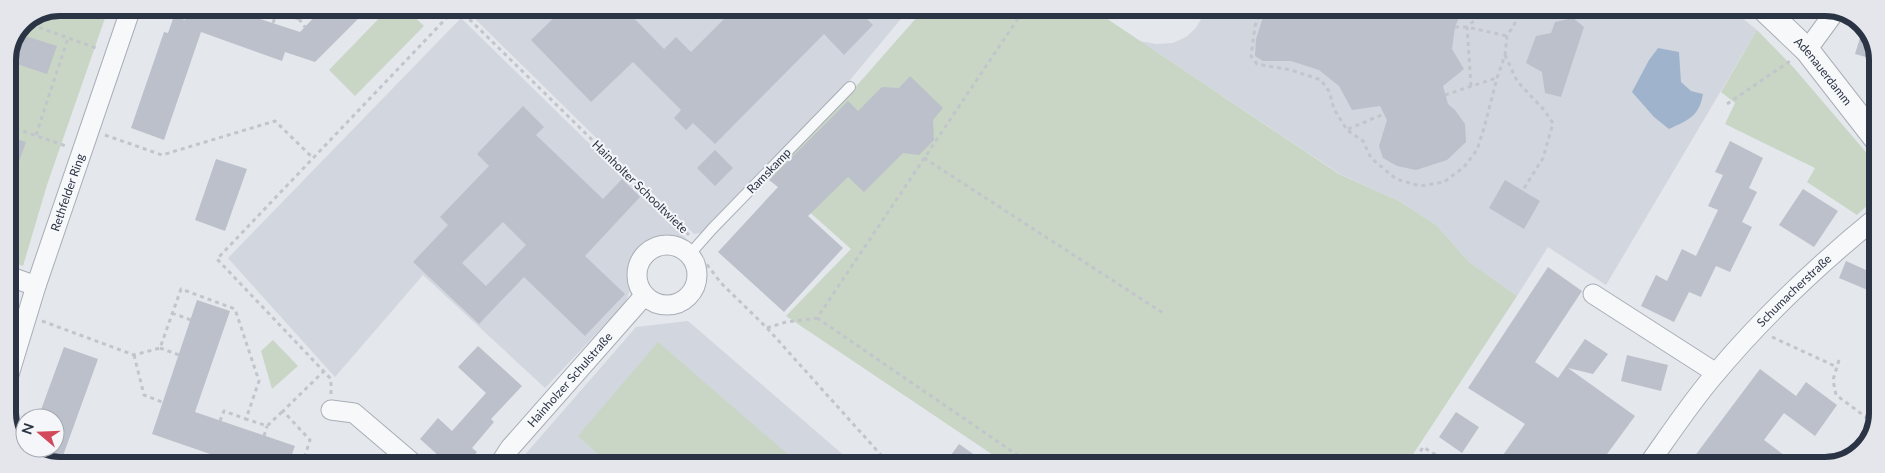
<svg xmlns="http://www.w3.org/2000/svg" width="1885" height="473" viewBox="0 0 1885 473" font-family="Lato,sans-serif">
<rect width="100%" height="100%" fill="#e4e7ec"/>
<path fill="#d2d6de" d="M472,8H910L845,86L701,233L694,234L468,12Z
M1208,8L1731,9L1757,30L1606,285L1548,247L1517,296L1469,262L1436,225L1399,201L1340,174L1140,41L1156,44L1173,43L1186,37L1195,29Z
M461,18L688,240L668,238L654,240L642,247L632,260L629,274L630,289L626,302L545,388L423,275L335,377L228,258Z
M688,321L855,465H516L636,327Z"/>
<path fill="#c9d6c5" d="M60,8H95L105,18L47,185L23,266L8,261V60L23,23Z
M389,8H405L424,26L355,96L329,70Z
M925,8H1091L1339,174L1399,201L1436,225L1469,262L1517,296L1406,465H1008L786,316L851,249L768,175L852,91Z
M1757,30L1794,68L1877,165V196L1857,215L1807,182L1815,168L1725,124L1735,103L1721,92Z
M273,340L298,366L272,389L261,351Z
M658,342L800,465H610L578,436Z"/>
<path fill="#9fb4cc" d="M1658,48L1679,52L1681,82L1691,91L1703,94C1699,117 1688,120 1669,129L1654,117L1632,92L1649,60Z"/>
<path fill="#bbc0ca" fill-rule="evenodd" d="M190,8H199L215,13L217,8H227L300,32L323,8H369L315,62L285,52L282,61L201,32L164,140L131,128L164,32L168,33L174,16L185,20Z
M564,8H624L664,49L676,37L691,52L728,15L721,8H836L843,15L849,8H856L873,25L844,55L824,34L715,144L693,123L686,130L674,118L681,110L633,62L591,102L531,40Z
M1266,8H1343L1353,10L1359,8H1463L1455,27L1452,49L1464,69L1443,86L1448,104L1455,110L1465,124L1466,142L1447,160L1416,170L1397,166L1383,158L1379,146L1387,120L1380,106L1352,110L1339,86L1319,70L1291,61H1263L1255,56L1256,39Z
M1573,18L1584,27L1561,97L1545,93L1542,72L1526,63L1536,36L1551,33L1555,22Z
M1864,25L1877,54V60L1855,54Z
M19,34L57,46L47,74L8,61Z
M910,76L943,108L933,120L934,140L919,155L903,153L864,192L848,177L808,216L843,248L784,312L718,252L778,187L769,180L848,101L858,111L882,87L899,88Z
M523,106L544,127L536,135L603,199L622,179L640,197L585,256L625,294L585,336L524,277L479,324L413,262L448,225L440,217L489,166L477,154ZM503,222L526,245L486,286L462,263Z
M8,136L26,142L10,187H8Z
M1730,141L1763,158L1749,188L1757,192L1742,222L1752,227L1730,272L1716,266L1701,297L1689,292L1674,322L1641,306L1656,275L1667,281L1682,249L1696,256L1718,210L1708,206L1723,175L1715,172Z
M715,150L733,168L715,186L697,168Z
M216,159L247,169L225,231L195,220Z
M1505,180L1540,201L1524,229L1489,208Z
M1803,189L1838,211L1814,247L1779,225Z
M1846,261L1877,275V294L1839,278Z
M1548,267L1582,291L1535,362L1558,378L1585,339L1608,354L1593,374L1568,368L1635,416L1599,465H1496L1525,424L1468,388Z
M197,300L230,311L195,412L295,446L288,465H242L152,434Z
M478,346L522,386L491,419L494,422L472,448L477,452L466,465H449L420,439L438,418L452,431L486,393L458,367Z
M64,347L98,359L60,464H50L21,448H55V418H38Z
M1627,355L1668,365L1661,391L1621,381Z
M1760,369L1796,396L1806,382L1837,405L1815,436L1784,413L1764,440L1797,465H1762L1749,456L1742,465H1688Z
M1456,412L1479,427L1462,453L1439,437Z
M959,444L989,465H944Z"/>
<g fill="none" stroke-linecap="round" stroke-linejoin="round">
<g stroke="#a9aeb7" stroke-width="12">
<path id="service" d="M689,255L712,229L850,87"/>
</g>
<g stroke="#a9aeb7" stroke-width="21">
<g id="minor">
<path d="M1807,50L1837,9"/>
<circle cx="667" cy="275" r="30"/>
<path d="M8,276L36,286"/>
<path d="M1593,294L1716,373"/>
<path id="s1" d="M8,378L36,286L131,8"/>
<path d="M331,410L354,413L415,465"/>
<path id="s2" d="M499,465L510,448L644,296"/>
<path id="s3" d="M1648,465C1670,434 1691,402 1716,373C1764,316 1819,264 1877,217"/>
</g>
</g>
<g stroke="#a9aeb7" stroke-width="26">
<g id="tertiary">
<path id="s4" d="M1764,9L1807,50L1877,140"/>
</g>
</g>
<path stroke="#c2c5cb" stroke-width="3" stroke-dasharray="4 4" stroke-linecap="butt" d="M264,8L299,19L310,8
M458,8L689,235
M1262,8L1255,26L1251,56L1257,64L1291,70L1321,80L1329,91L1334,109L1347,130L1363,141L1371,158L1396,179L1420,186L1444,182L1464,167L1477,150L1484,128L1497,78L1505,55L1507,36L1520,15L1530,8
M236,11L237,8
M179,18L183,8
M299,19L305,27
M24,22L99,49
M273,23L277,12
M1455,27H1467L1507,36
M1505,55L1517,81L1544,110L1553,123L1543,158L1523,190
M1471,86L1467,27L1488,8
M1445,95L1496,78
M1727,104L1790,61
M8,126L66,146
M1348,129L1384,114
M36,135L68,38
M105,135L162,155L275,121L313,158
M924,158L1163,313
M702,258L721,283L767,328L890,465
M172,313L191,320
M817,318L1032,465
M42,321L134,355L160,348L181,289L235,309L259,381L246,419L267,426L283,411
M767,328L786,322L817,318L1025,8
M1772,337L1837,367
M160,348L179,355
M134,355L144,395L162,402
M1839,360L1833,380L1836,395L1870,420
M331,394V379L217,259L456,8
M220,421L224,411L246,419
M264,436L267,426
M1849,456L1870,420L1876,424
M302,465L310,440L283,411L324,371
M1412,465L1423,447L1452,465"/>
<use href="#service" stroke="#f7f8fa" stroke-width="10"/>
<use href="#minor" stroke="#f7f8fa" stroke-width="19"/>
<use href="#tertiary" stroke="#f7f8fa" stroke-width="24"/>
</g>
<g text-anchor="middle" stroke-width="4" stroke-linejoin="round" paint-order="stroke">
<g font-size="12" fill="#2b3445" stroke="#f4f6f9">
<text dy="4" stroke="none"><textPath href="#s4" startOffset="86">Adenauerdamm</textPath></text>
<text transform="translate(769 171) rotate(-46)" y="4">Ramskamp</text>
<text transform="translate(640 187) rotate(44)" y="4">Hainholter Schooltwiete</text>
<text dy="4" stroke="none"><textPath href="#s1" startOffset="195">Rethfelder Ring</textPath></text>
<text dy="4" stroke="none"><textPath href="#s3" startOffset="228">Schumacherstraße</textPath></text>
<text dy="4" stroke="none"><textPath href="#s2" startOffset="111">Hainholzer Schulstraße</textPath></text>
</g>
</g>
<path d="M0 0H1885V473H0ZM60 16H1825A44 44 0 0 1 1869 60V413A44 44 0 0 1 1825 457H60A44 44 0 0 1 16 413V60A44 44 0 0 1 60 16Z" fill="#e4e6eb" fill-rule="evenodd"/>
<path fill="none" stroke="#2b3445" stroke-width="6" d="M60 16H1825A44 44 0 0 1 1869 60V413A44 44 0 0 1 1825 457H60A44 44 0 0 1 16 413V60A44 44 0 0 1 60 16Z"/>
<g transform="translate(40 433) rotate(289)"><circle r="24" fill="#f4f6f9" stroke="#a4a8b1"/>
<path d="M0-4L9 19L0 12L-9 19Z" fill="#d1495b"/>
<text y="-8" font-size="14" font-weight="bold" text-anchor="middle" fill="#2b3445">N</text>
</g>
</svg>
